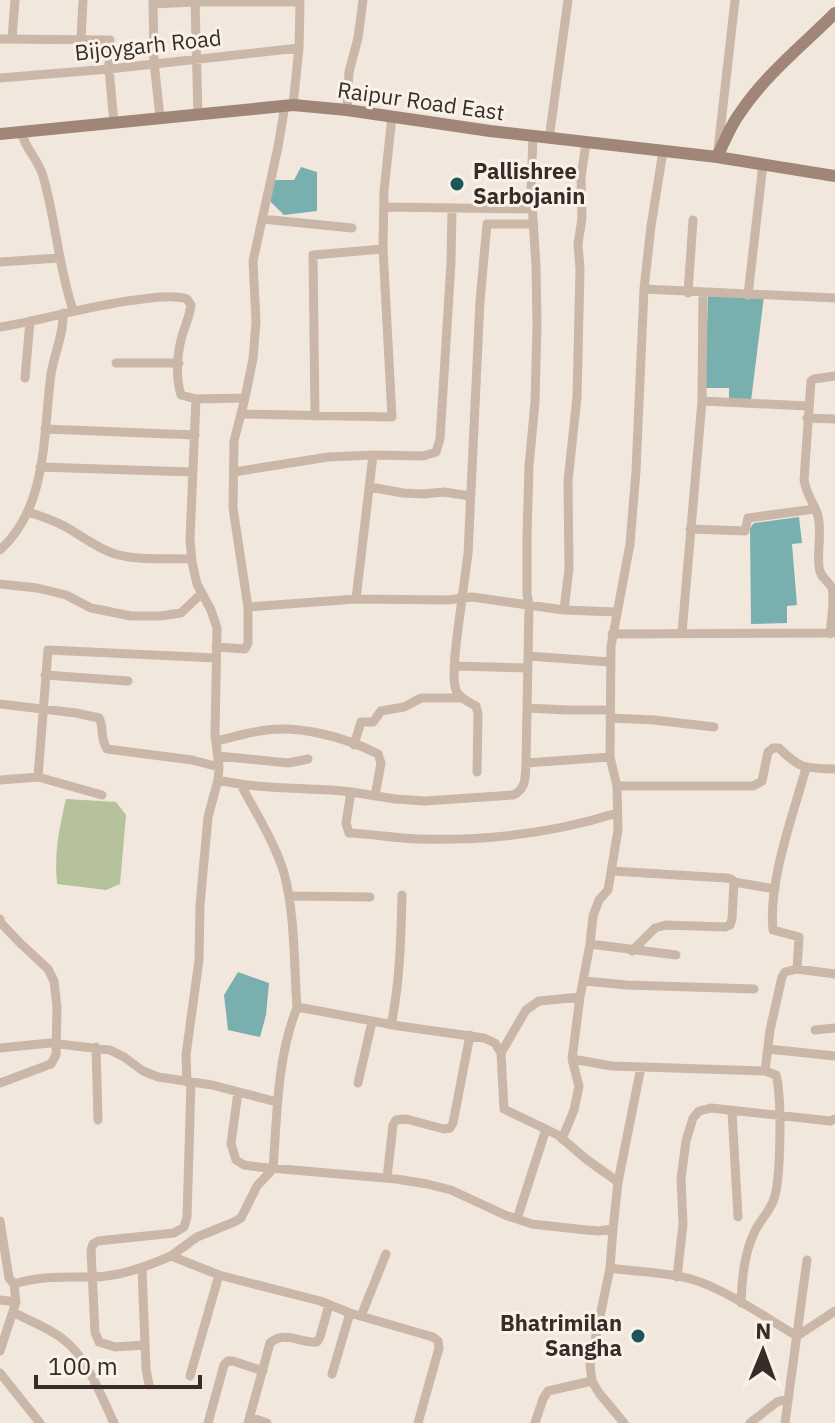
<svg xmlns="http://www.w3.org/2000/svg" width="835" height="1423" viewBox="0 0 835 1423" font-family="'IBM Plex Sans',sans-serif">
<rect width="100%" height="100%" fill="#f2e7dc"/>
<path fill="#b5c29b" d="M66,799L116,802L126,815L120,884L106,890L57,884C54,855 59,828 66,799Z"/>
<path fill="#7aafb0" d="M301,167L317,172V211L284,215L269,200L273,180H294Z
M708,295L764,296L751,401L729,400V388H705Z
M799,517L802,543L792,544L797,605L787,606V623L751,624L750,528L754,523Z
M238,972L269,983L266,1015L260,1037L228,1030L224,995Z"/>
<g fill="none" stroke-linecap="round" stroke-linejoin="round">
<path stroke="#cbb7a7" stroke-width="9" d="M195,0L198,115
M153,1L154,62L160,117
M153,4L195,2H300L299,48L293,105
M12,38L15,0
M0,39L110,40L109,69L114,123
M81,39L83,0
M0,78L109,69L299,48
M347,110L349,72L358,38L363,0
M21,132C26,150 38,159 43,176C56,220 58,266 73,310
M533,137L531,188L536,266L537,325L535,402L529,466L527,536V594L529,605L526,763L610,757
M549,139L568,0
M718,150L735,0
M384,207L533,209
M452,208L451,263L440,439L436,452L423,456L373,455L356,599L449,600L462,598C460,618 450,673 456,690C459,698 469,702 476,706L478,714L477,772
M262,219L352,228
M534,224H487L480,301L468,554L462,598L472,597L564,610L616,612
M0,262L59,258
M644,289L835,298
M688,293L693,220
M748,295L763,164
M0,327C48,319 94,304 143,299C157,297 174,295 187,299L191,305C190,314 187,321 184,330C177,349 175,376 181,395L196,399L245,398L234,441L233,508L248,607V643L245,649L216,647
M116,363H179
M25,378L30,321
M245,398L253,359L256,322L253,261L278,147L285,105
M196,399L190,539L192,562L197,584L211,610L217,628L215,735L219,767L218,780
M702,401L808,406
M242,414L392,417L383,249L384,191L392,116
M315,416L313,255L383,249
M807,418L835,419
M45,429L195,435
M40,467L192,472
M234,472L328,457L373,455
M370,487L403,493L424,494L444,492L470,496
M28,512C40,516 53,520 64,526C81,535 96,548 115,554C139,561 167,558 192,559
M690,529L745,531L748,518L815,509
M0,550C48,507 43,434 51,374C54,354 64,334 63,313
M0,584L37,588L66,595L91,608L131,616H160L181,613L202,593
M248,607L356,599
M564,610L569,569L568,481L577,397L580,269L578,244L582,218L581,177L586,143
M682,633L702,401L703,293
M612,634L835,633
M830,634C831,620 835,601 832,588C828,580 820,578 819,567C817,550 822,532 818,516C814,502 807,497 804,480L811,381L814,379L835,376
M528,656L611,662
M455,666L528,668
M45,675L128,681
M0,704L76,713L99,718C105,729 99,736 107,749L192,760L219,767
M527,708L567,710H610
M610,718L654,720L714,727
M216,741C231,738 245,733 260,731C297,724 345,737 378,754L381,763L375,796
M354,745L361,722H373L381,711L404,707L421,698H462
M218,756L288,763L308,759
M38,777L48,650L216,658
M0,780L38,777L102,795
M241,785C256,813 275,843 284,873C295,913 294,966 297,1008
M617,786H753L762,781L768,752L773,748H779C801,770 805,768 835,769
M351,792L395,799L425,801L513,795C527,789 525,776 526,763
M612,871L726,878L731,879L734,882L732,919L730,925L725,927L666,925L655,928L632,951
M734,882L775,889
M289,896L370,897
M0,919L1,923L20,943L48,969L54,981L57,1007L56,1055L51,1064L0,1083
M590,944L676,955
M797,969L799,937L773,930C768,882 793,815 806,768
M584,981L627,985L754,989
M391,1025C400,982 401,938 402,895
M815,1030L835,1028
M96,1047L98,1120
M0,1048L50,1043L110,1050L124,1057L143,1071L158,1077L212,1085L277,1102
M768,1049L835,1056
M501,1053L526,1010L539,1001L580,997
M572,1059L612,1066L765,1071L776,1075C782,1096 781,1178 774,1199C770,1211 761,1219 755,1231C744,1253 742,1279 741,1303
M765,1071L770,1030L782,977L785,972L797,969L835,974
M187,1082L186,1055L199,960L200,905L208,817L218,780C262,790 307,787 351,792L346,823L349,833C372,834 394,838 417,839C483,841 554,833 617,813
M358,1083L372,1022
M238,1092L231,1144L236,1160L244,1165L259,1167L396,1179L427,1184L451,1190L505,1215L532,1224L577,1229L598,1231L613,1229L618,1182L641,1067
M732,1111L738,1217
M562,1139L574,1110L579,1086L572,1059L580,997L590,944L593,916L599,900L608,890L618,830L617,786L610,757L611,646L630,544L636,471L644,289L651,226L663,151
M387,1178L393,1125L396,1120L406,1119L444,1129L450,1128L453,1123L470,1035
M517,1219L546,1129
M0,1221L9,1278L14,1284
M171,1256L197,1237L234,1222L241,1218L257,1186L273,1169C277,1117 277,1056 297,1008H303L399,1026L484,1038L495,1043L501,1053L504,1109L558,1135L586,1159L618,1182
M610,1268C637,1272 665,1272 691,1279C726,1289 766,1318 797,1336L835,1311
M142,1269L146,1369L149,1385
M677,1277L683,1224L681,1179L686,1141L693,1118L699,1111L711,1108L830,1121L835,1119
M0,1300L16,1302
M13,1312C29,1321 50,1328 64,1340C87,1357 102,1398 114,1423
M361,1316L386,1254
M145,1345L115,1347L99,1342L95,1332L91,1250L93,1244L98,1241L174,1233L184,1227L187,1217L191,1083
M0,1351L16,1302L14,1284C39,1276 64,1277 90,1277C119,1277 145,1267 171,1256L219,1275L320,1301L350,1313L433,1337L438,1341L439,1348L418,1423
M0,1373L40,1423
M332,1374L350,1313
M190,1376L219,1275
M592,1381L599,1393L624,1423
M250,1417L267,1423
M208,1423L224,1365L228,1361H233L263,1371
M248,1423L270,1343C285,1330 300,1343 317,1342L320,1337L329,1305
M535,1423L543,1399L548,1391L592,1381L590,1365L610,1268L613,1229
M750,1423L777,1402L787,1399
M785,1423L807,1260"/>
<path stroke="#9f8678" stroke-width="12" d="M0,134L293,105L347,110L490,131L717,157L835,176
M717,157C724,143 730,126 740,113C765,75 803,45 835,13"/>
</g>
<g fill="#1c5659" stroke="#faf1e8" stroke-width="3">
<circle cx="457" cy="184" r="8"/>
<circle cx="638" cy="1336" r="8"/>
</g>
<g text-anchor="middle" stroke-width="6" stroke-linejoin="round" paint-order="stroke">
<g font-size="22" fill="#372c28" stroke="#faf1e8">
<text transform="translate(148 45) rotate(-6)" y="8">Bijoygarh Road</text>
<text transform="translate(421 101) rotate(8)" y="8">Raipur Road East</text>
</g>
<g font-size="22" font-weight="bold" fill="#372c28" stroke="#faf1e8" text-anchor="start">
<text x="473" y="179">Pallishree<tspan x="473" dy="25">Sarbojanin</tspan></text>
<text x="622" y="1331" text-anchor="end">Bhatrimilan<tspan x="622" dy="25">Sangha</tspan></text>
</g>
</g>
<g transform="translate(763 1351) rotate(1)" stroke="#faf1e8" stroke-width="6" paint-order="stroke">
<path d="M0-6L14 30L0 20L-14 30Z" fill="#372c28"/>
<text y="-12" font-size="22" font-weight="bold" text-anchor="middle" fill="#372c28">N</text>
</g>
<path d="M36 1375v12h164v-12" fill="none" stroke="#372c28" stroke-width="4"/>
<text x="48" y="1375" font-size="24" fill="#372c28" stroke="#faf1e8" stroke-width="6" paint-order="stroke">100 m</text>
</svg>
